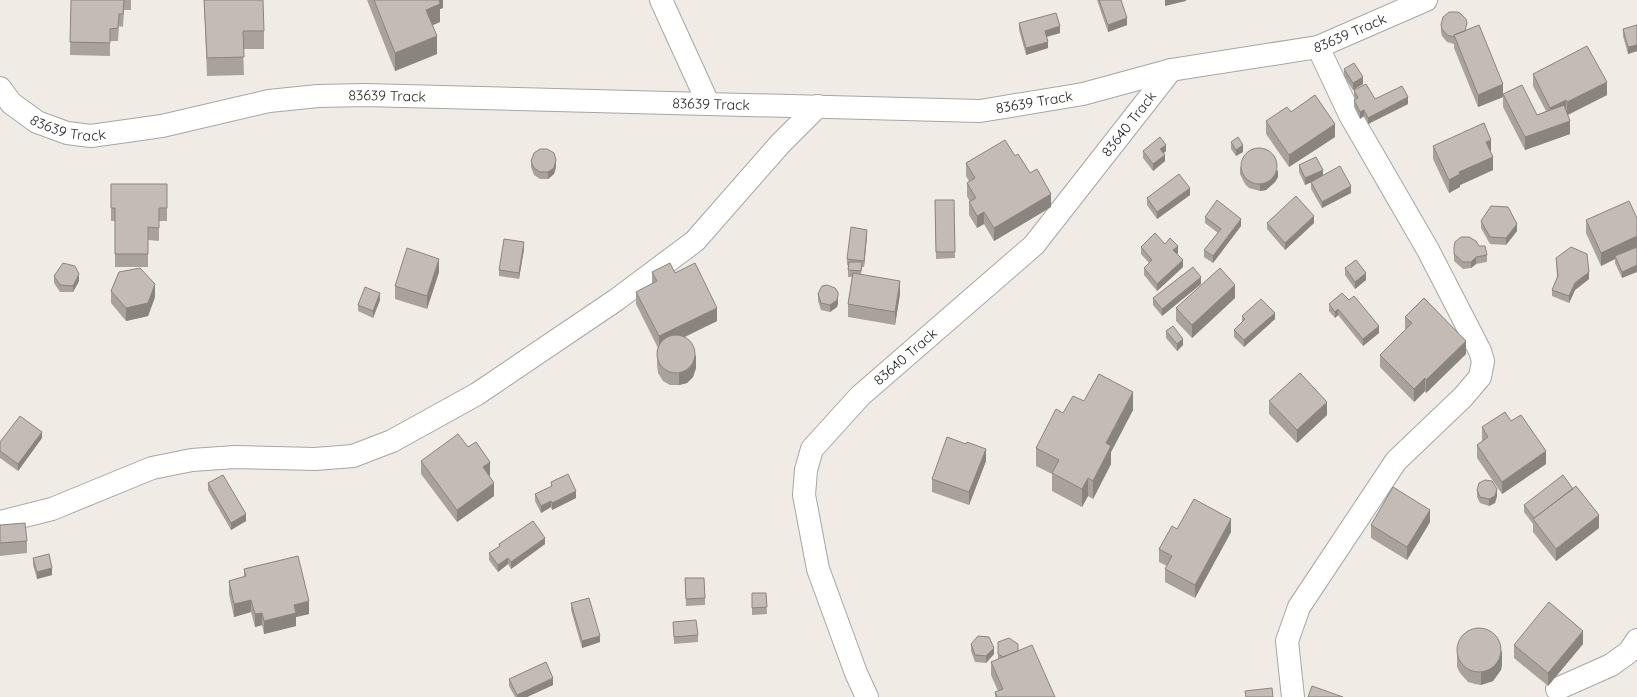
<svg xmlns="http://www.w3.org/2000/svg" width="1637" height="697" font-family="Quicksand,sans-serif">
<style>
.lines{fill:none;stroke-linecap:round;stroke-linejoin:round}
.minor-casing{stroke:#a6a6a6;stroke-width:24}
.minor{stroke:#fff;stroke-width:22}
.wall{fill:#a9a29b}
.shaded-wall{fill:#89847e}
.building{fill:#c4bcb4;stroke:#89847e}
.labels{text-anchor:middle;stroke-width:3;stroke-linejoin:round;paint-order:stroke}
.street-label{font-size:14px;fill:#1f1f1f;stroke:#fff}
</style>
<rect width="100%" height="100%" fill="#f0ece5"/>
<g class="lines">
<defs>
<g id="minor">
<path d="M661 0 708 103"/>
<path id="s1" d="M0 88 11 103 37 122 67 133 91 136 162 126 269 101 318 96 365 95 980 111 1083 94 1171 70 1318 47 1426 0"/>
<path d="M0 522 52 509 152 468 192 460 235 457 315 459 353 456 392 441 477 394 616 300 695 241 780 144 818 106"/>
<path d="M1557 689 1611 665 1629 652 1637 640"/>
<path id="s2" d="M867 697 856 673 818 569 804 495 806 470 812 449 860 396 1034 245 1171 70"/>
<path d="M1293 697 1287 641 1299 607 1396 461 1463 397 1480 377 1483 361 1480 351 1428 250 1350 115 1318 47"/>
</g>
</defs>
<use href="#minor" class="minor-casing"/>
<use href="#minor" class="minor"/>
</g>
<path class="wall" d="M71 0H131V10H124L123 27 119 26 118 41H110V56L70 55Z
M204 0 264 31V49H243L244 75 207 76Z
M367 0H443V8L440 9V22L433 25 437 54 395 71Z
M1097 0H1121L1127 25 1108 32Z
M1019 23 1060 33 1047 37 1048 48 1026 55 1019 30Z
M1441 25 1466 30 1503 97 1478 107 1454 48V44L1447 42 1442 36 1441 32Z
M1637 25V51L1628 54 1623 36V29Z
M1344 69 1363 84 1353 90 1344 76Z
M1533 74 1607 95 1568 115 1570 134 1525 150 1503 107V94L1537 115 1546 111 1533 86Z
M1354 90 1375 99 1408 104 1368 124 1364 116 1360 119 1354 107V100L1355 99 1354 97Z
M1291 112 1335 137 1289 167 1266 134V121Z
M1231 142 1243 152 1236 156 1231 149Z
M1433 146 1491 153 1493 170 1460 185V187L1449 193 1433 159Z
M1143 151H1166L1164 153 1165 161 1153 171 1143 158Z
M1015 156 1030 173 1051 207 994 241 984 224 977 228 969 215V202H970L967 196V183L969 181 966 176V163Z
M531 161 556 167 554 174 548 179H540L534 175 531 167Z
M1299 165 1323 175 1351 193 1322 208 1311 189V182L1305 185 1299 172Z
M1240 167 1278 177 1275 182 1266 190 1260 191 1249 188 1245 184 1240 174Z
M111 184H167V221H159V241L148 240V267H115V221H111Z
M1190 195 1157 219 1147 205V198Z
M935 200H954L955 258 936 259Z
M1205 217 1241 226 1213 263 1204 257V250L1218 233 1205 223Z
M1637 218 1622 278 1615 263V259L1601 266 1586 233V220Z
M1481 221 1517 231 1506 245 1490 244 1481 228Z
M1267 223H1314L1285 250 1267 229Z
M867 236 864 267H862L861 275 900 294 895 325 848 317V304L852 277H848V265H847V259Z
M1165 244 1178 253 1177 254 1183 267 1157 291 1144 275V268L1149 263 1141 254V247Z
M1479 246 1487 255V262L1476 264 1471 268 1463 269 1454 261V247Z
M524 249 519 279 499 276V270Z
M1556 258 1589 279 1575 290 1569 303 1552 296V290L1557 277Z
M1345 268 1366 280 1355 289 1345 275Z
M439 272 427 309 395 299V286Z
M652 272 675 273 717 321 685 337 696 368 693 377 687 383 679 385H670L663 381 658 373 657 365V352L658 348 636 304V292L652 284Z
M54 276 79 281 73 292H60L54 283Z
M1201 284 1162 316 1153 305V298Z
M111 291 155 297 148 316 126 321 111 303Z
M818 294 838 303 837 307 830 312 821 310 818 301Z
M1235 298 1192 338 1176 321V308Z
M380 300 373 318 358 311V305Z
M1349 300 1379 333 1363 346 1338 315 1335 318 1329 311V304Z
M1242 316 1275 319 1244 347 1234 337V330L1242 322Z
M1405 317 1466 354 1426 393 1425 391 1414 402 1380 367V355L1405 330Z
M1166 331 1183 345 1177 351 1166 338Z
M1269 401 1327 415 1297 443 1269 414Z
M1133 410 1111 452V464L1093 499 1088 496 1082 507 1052 491V474L1036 466V448L1063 413Z
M1511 421 1546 464 1502 494 1477 458V445L1482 441V427Z
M42 438 18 471 0 458V442Z
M468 447 490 475 489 476 494 496 457 522 421 474V461Z
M986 461 969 505 932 492V479Z
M551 482 576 498 552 510 551 507 541 513 535 501V494L551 487Z
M208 483 246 521 231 530 208 490Z
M1477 490 1497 496 1495 503 1489 506 1480 503 1477 497Z
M1524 505 1599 528 1556 561 1533 532V524L1524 512Z
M1430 522 1407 560 1371 538V525Z
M0 525 27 541V553L0 556Z
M1177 529 1231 532 1195 598 1165 582V569L1167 566 1159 562V549Z
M499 544H545L511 569 508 564 498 572 489 560V553L499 547Z
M33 558 52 575 37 579 33 565Z
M244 569 309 614 296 617V626L264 634 262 625 255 627 251 612 234 617 229 594V581L244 577Z
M685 578 705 598V605L686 606Z
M752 593H766L767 614 752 615Z
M571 603 600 642 582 648 571 610Z
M673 622 698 635V642L674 644Z
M998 642 1018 651 1055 697H995V692L998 691 991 675V662L998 659Z
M971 644 994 654 986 663 975 662 971 651Z
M1583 644 1548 686 1514 658V645Z
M1457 654 1502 664 1501 670 1493 681 1481 685 1475 684 1468 682 1460 673 1457 667Z
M509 679 553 685 527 697H515L509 686Z"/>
<path class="shaded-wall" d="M436 0H443V8L440 9V22L426 28V10Z
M1165 0H1186V1L1165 6Z
M1127 18V25L1108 32V25Z
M1060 26V33L1045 37V31Z
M437 36V54L395 71V53Z
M1048 42V48L1026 55V48Z
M1637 45V51L1628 54V47Z
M1363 77V84L1353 90V83Z
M1607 82V95L1567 115V102Z
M1503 84V97L1478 107V95Z
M1408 97V104L1368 124V118Z
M1566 100V112L1550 121V108Z
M1364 110V116L1360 119V112Z
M1570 121V134L1525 150V137Z
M1335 124V137L1289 167V155Z
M1491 140V153L1486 155V142Z
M1166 145V151L1160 156V149Z
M1243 145V152L1236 156V150Z
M1165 155V161L1153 171V164Z
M1493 157V170L1460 185V187L1449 193V180L1459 172Z
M556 160V167L554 174 548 179V172Z
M1278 170V177L1275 182 1266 190 1260 191V184Z
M1323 170V177L1305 185V178Z
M1351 186V193L1322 208V202Z
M1190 188V195L1157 219V212Z
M1051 194V207L994 241V228Z
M984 212V224L977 228V216Z
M1314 216V223L1285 250V243Z
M1241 219V226L1213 263V256Z
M1517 224V231L1506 245V238Z
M867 230V236L864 267V261Z
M1637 236V249L1615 256V259L1601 266V253Z
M524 242V249L519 279V273Z
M1178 246V253L1173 257V250Z
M1476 257V264L1471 268V262Z
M439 259V272L427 309V296Z
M1183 260V267L1157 291V284Z
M1637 265V272L1622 278V272Z
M1589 272V279L1575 290 1569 303V296L1575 283Z
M1366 273V280L1355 289V282Z
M79 274V281L73 292V286Z
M1201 277V284L1162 316V309Z
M900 281V294L895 325V312Z
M155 284V297L148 316 126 321V308Z
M1235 285V298L1192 338V325Z
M380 293V300L373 318V311Z
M838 296V303L837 307 830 312V305Z
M717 308V321L659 349V336Z
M1338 309V315L1335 318V312Z
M1275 313V319L1244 347V340Z
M1379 326V333L1363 346V339Z
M1183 339V345L1177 351V344Z
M1466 341V354L1426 393V380Z
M696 355V368L693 377 687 383 679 385V373Z
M1425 378V391L1414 402V389Z
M1133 392V410L1111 452V464L1093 499V481L1106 443Z
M1327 402V415L1297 443V430Z
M42 432V438L18 471V464Z
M986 449V461L969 505V492Z
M1546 451V464L1502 494V482Z
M490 462V475L483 480V467Z
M1088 478V496L1082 507V489Z
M494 483V496L457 522V510Z
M1497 489V496L1495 503 1489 506V499Z
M576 491V498L552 510V503Z
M551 501V507L541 513V506Z
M1430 510V522L1407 560V547Z
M246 514V521L231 530V523Z
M1599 515V528L1556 561V549Z
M1231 519V532L1195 598V585Z
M545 538V544L511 569V562Z
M508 558V564L498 572V565Z
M52 568V575L37 579V572Z
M251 600V612L234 617V604Z
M309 601V614L296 617V626L264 634V621L294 605Z
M262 613V625L255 627V614Z
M1583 631V644L1548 686V673Z
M600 636V642L582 648V641Z
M994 648V654L986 663V656Z
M1502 651V664L1501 670 1493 681 1481 685V672Z
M553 678V685L527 697H517V695Z"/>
<path class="building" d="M71 0H124L123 14H119L118 28 110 29V43L70 42Z
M204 0H263L264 31H243L244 57 207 58Z
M374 0H439L440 4 426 10 437 36 395 53Z
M1099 0H1121L1127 18 1108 25Z
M1449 12H1457L1460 13 1466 19 1467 23 1465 31 1454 35V37L1447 35 1442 29 1441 25 1443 17Z
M1056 13 1060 26 1045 31 1048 42 1026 48 1019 23Z
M1479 25 1503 84 1478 95 1454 35Z
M1637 25V45L1628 47 1623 29Z
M1587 46 1607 82 1567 102 1566 100 1550 108 1533 74Z
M1354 63 1363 77 1353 83 1344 69Z
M1366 84 1375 99 1402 86 1408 97 1368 118 1364 110 1360 112 1354 100 1358 98 1354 90Z
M1522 85 1537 115 1564 105 1570 121 1525 137 1503 94Z
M1315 95 1335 124 1289 155 1266 121 1287 107 1291 112Z
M1484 123 1491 140 1486 142 1493 157 1459 172 1460 174 1449 180 1433 146Z
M1160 137 1166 145 1160 149 1165 155 1153 164 1143 151Z
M1238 137 1243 145 1236 150 1231 142Z
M1005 140 1015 156 1018 154 1030 173 1037 169 1051 194 994 228 984 212 977 216 969 202 976 198 967 183 975 178 966 163Z
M1241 166a18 18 0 1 1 36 0a18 18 0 1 1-36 0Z
M540 149H547L554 153 556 160 554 168 548 172H540L534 168 531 161 534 153Z
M1316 157 1323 170 1305 178 1299 165Z
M1340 166 1351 186 1322 202 1311 182Z
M1179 174 1190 188 1157 212 1147 198Z
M111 184H167V208H159V228L148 227V254H115V208H111Z
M1296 196 1314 216 1285 243 1267 223Z
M935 200H954L955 252H936Z
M1217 200 1241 219 1213 256 1204 250 1221 229 1205 217Z
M1629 201 1637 218V236L1601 253 1586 220Z
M1491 206 1508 207 1517 224 1506 238 1490 237 1481 221Z
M851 227 867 230 864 261 847 259Z
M1155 233 1165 244 1170 238 1178 246 1173 250 1183 260 1157 284 1144 268 1152 260 1141 247Z
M1461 237H1469L1476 241 1479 246H1485L1487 255 1476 257 1471 262H1463L1454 254V247L1455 242Z
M504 239 524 242 519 273 499 270Z
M1571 247 1587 254 1589 272 1575 283 1569 296 1552 290 1558 276 1556 258Z
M1637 247V265L1622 272 1615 256Z
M407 248 439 259 427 296 395 286Z
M1356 260 1366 273 1355 282 1345 268Z
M849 262H862L861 271 848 270Z
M63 263 75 266 79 274 73 286 60 285 54 276Z
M670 263 675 273 695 263 717 308 659 336 636 292 657 281 652 272Z
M1193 267 1201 277 1162 309 1153 298Z
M140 268 155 284 148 303 126 308 111 291 119 272Z
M1220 268 1235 285 1192 325 1176 308Z
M853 273 900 281 895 312 848 304Z
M827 285 835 288 838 292V296L837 300 830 305 821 303 818 294 822 286Z
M365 287 380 293 373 311 358 305Z
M1342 293 1349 300 1354 296 1379 326 1363 339 1338 309 1335 312 1329 304Z
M1424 298 1466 341 1426 380 1425 378 1414 389 1380 355 1412 323 1405 317Z
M1261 299 1275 313 1244 340 1234 330 1245 319 1242 316Z
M1173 326 1183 339 1177 344 1166 331Z
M657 354a19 19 0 1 1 38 0a19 19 0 1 1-38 0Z
M1300 373 1327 402 1297 430 1269 401Z
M1099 374 1133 392 1106 443 1111 446 1093 481 1088 478 1082 489 1052 473 1059 460 1036 448 1056 409 1063 413 1073 396 1084 401Z
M1505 412 1511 421 1521 415 1546 451 1502 482 1477 445 1488 437 1482 427Z
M20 416 42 432 18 464 0 451V442Z
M458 434 468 447 476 442 490 462 483 467 494 483 457 510 421 461Z
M947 437 966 444 967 442 986 449 969 492 932 479Z
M568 474 576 491 552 503 551 501 541 506 535 494 552 486 551 482Z
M223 475 246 514 231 523 208 483Z
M1563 475 1573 489 1534 518 1524 505Z
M1485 480 1492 481 1497 489 1495 496 1489 499 1480 497 1477 490 1479 483Z
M1576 486 1599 515 1556 549 1533 519Z
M1393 487 1430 510 1407 547 1371 525Z
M1194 499 1231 519 1195 585 1165 569 1172 556 1159 549 1172 526 1177 529Z
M533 521 545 538 511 562 508 558 498 565 489 553 500 546 499 544Z
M25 523 27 541 0 543V525Z
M49 554 52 568 37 572 33 558Z
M298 556 309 601 294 605 296 613 264 621 262 613 255 614 251 600 234 604 229 581 246 576 244 569Z
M685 578H704L705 598 686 599Z
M752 593H766L767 607 752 608Z
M589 598 600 636 582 641 571 603Z
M1549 602 1583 631 1548 673 1514 645Z
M696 620 698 635 674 637 673 622Z
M1457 650a22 22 0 1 1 44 0a22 22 0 1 1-44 0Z
M978 636 989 637 994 648 986 656 975 655 971 644Z
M1009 638 1018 644V651L1003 657 998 654V642Z
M1032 645 1055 697H997L995 692 1003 689 991 662Z
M546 662 553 678 517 695 509 679Z
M1312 686 1343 697H1308Z
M1272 688 1273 697H1246L1245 691Z"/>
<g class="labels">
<g class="street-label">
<text dy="5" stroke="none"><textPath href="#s1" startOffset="1379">83639 Track</textPath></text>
<text dy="5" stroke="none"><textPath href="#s1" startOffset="407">83639 Track</textPath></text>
<text dy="5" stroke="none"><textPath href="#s1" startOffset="1055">83639 Track</textPath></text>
<text dy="5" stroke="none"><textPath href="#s1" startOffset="731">83639 Track</textPath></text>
<text dy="5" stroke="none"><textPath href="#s1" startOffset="83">83639 Track</textPath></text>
<text dy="5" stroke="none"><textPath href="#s2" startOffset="715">83640 Track</textPath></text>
<text dy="5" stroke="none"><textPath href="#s2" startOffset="391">83640 Track</textPath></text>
</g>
</g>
</svg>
